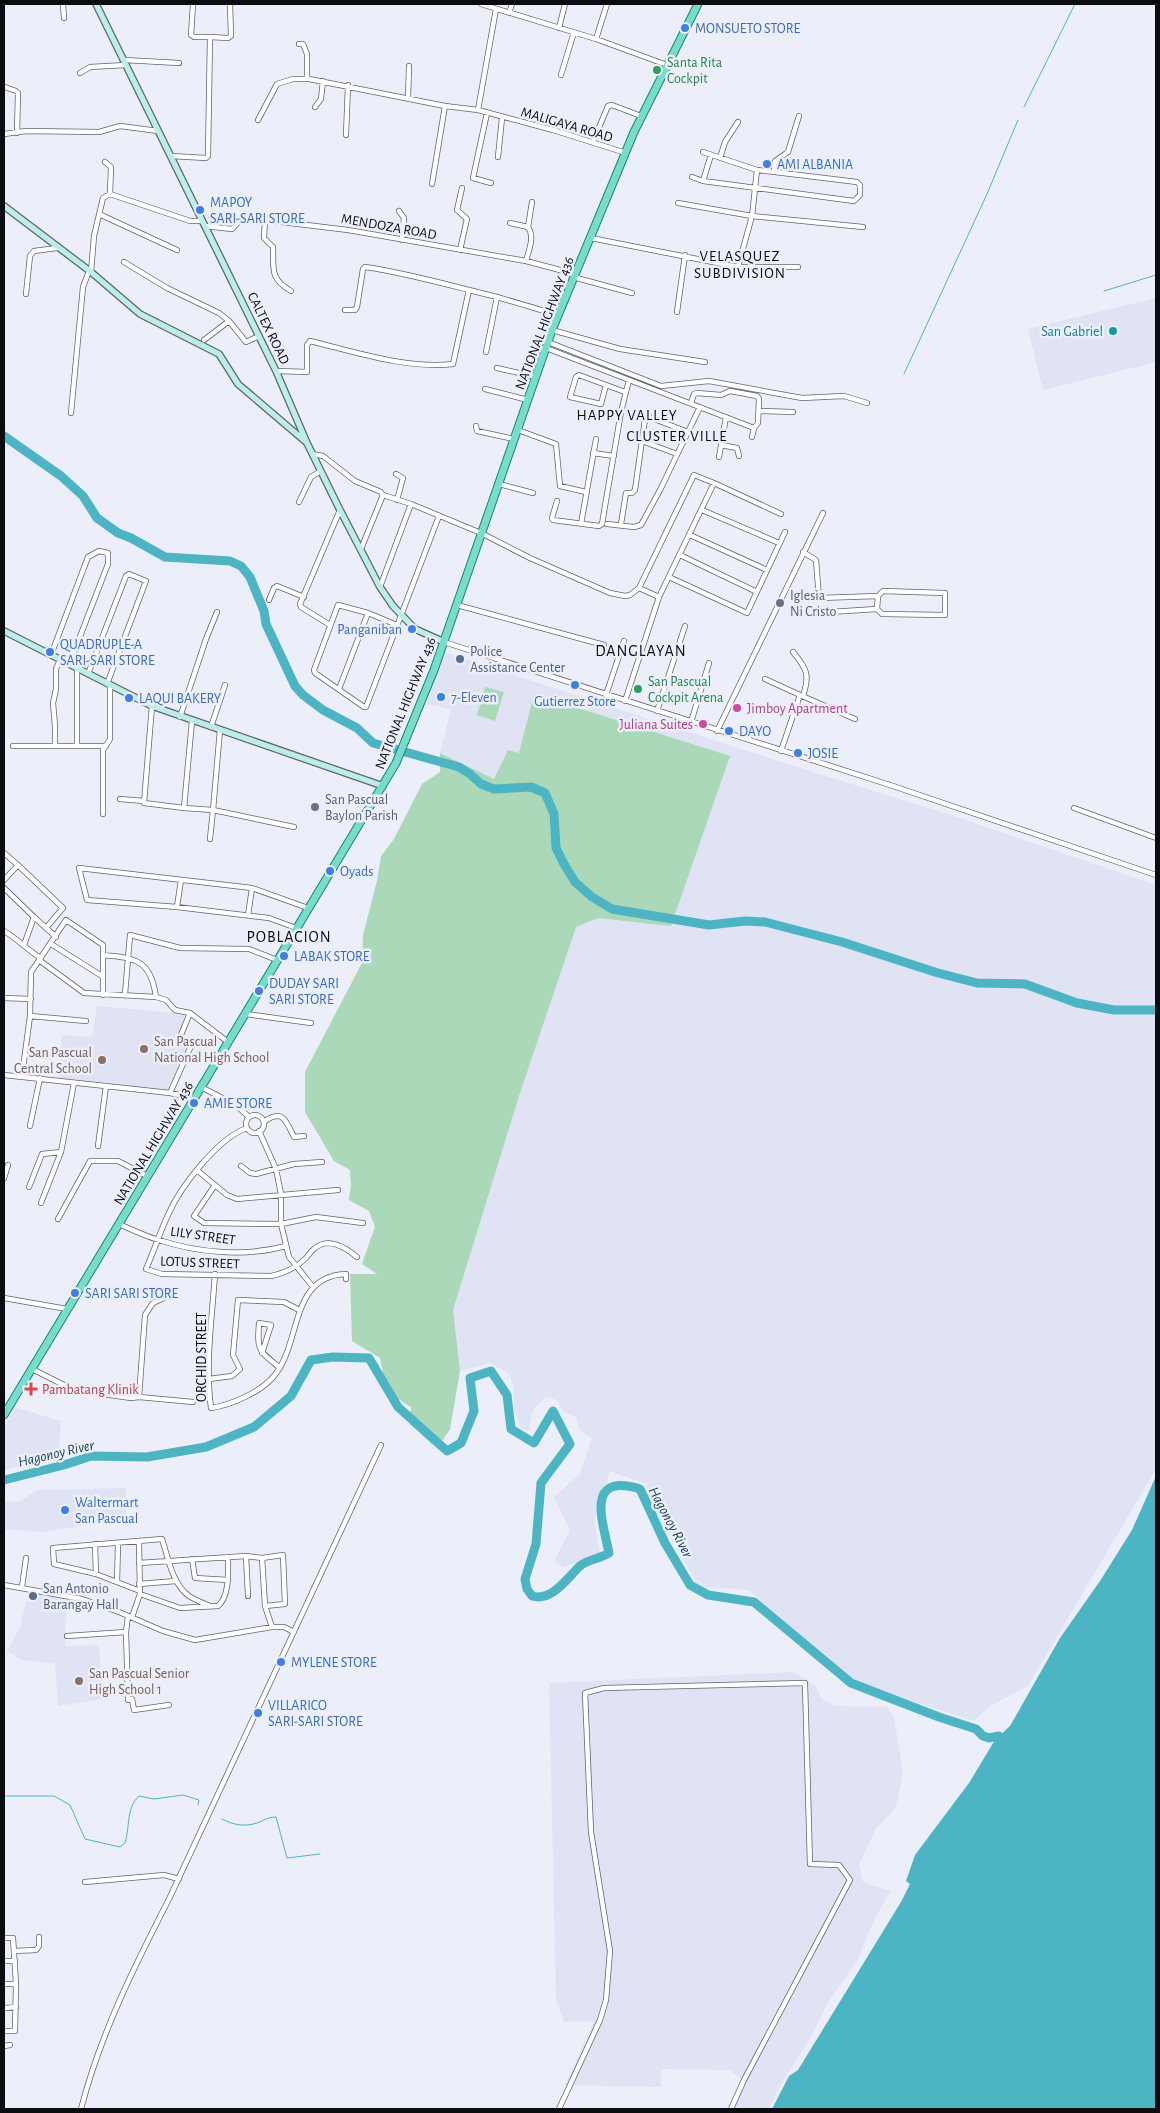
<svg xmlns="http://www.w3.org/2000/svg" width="1160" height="2113" font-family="'Alegreya Sans',sans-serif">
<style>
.built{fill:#dfe3f4}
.green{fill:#acd8ba}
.water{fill:#4db4c4}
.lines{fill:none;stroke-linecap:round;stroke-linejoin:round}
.stream{stroke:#4db4c4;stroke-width:1}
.river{stroke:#4db4c4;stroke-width:9}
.street-casing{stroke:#61636d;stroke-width:6}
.secondary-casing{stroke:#61636d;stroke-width:8}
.primary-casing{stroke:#168572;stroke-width:9}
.street{stroke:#fff;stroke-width:4.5}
.secondary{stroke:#bbeee5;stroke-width:5.5}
.primary{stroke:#77ddca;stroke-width:7}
.shop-dot{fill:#3f7fe0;stroke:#eceffa;stroke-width:2}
.leisure-dot{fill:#2e9e5b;stroke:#eceffa;stroke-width:2}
.culture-dot{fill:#0f9aa8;stroke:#eceffa;stroke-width:2}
.worship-dot{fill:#6b7280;stroke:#eceffa;stroke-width:2}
.service-dot{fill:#5c6f8a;stroke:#eceffa;stroke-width:2}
.hotel-dot{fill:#d1479c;stroke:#eceffa;stroke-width:2}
.education-dot{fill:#8d6e63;stroke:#eceffa;stroke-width:2}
.health-dot{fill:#e0444e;stroke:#eceffa;stroke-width:2}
.labels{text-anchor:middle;stroke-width:5;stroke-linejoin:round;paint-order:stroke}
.shop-label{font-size:14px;fill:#366cbe;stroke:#eceffa;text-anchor:start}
.leisure-label{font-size:14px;fill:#27864d;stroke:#eceffa;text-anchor:start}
.street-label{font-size:14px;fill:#0b0c10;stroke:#eceffa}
.culture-label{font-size:14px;fill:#0d838f;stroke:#eceffa;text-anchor:end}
.worship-label{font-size:14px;fill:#5b616d;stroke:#eceffa;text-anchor:start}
.service-label{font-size:14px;fill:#4e5e75;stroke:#eceffa;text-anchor:start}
.hotel-label{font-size:14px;fill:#b23c85;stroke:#eceffa;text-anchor:start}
.education-label{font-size:14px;fill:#785e54;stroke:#eceffa;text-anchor:start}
.health-label{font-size:14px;fill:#be3a42;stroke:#eceffa;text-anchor:start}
.neighbourhood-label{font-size:15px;letter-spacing:1px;fill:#0b0c10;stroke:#eceffa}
.water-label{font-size:15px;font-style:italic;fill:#19474e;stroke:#eceffa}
.quarter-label{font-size:16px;letter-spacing:1px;fill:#0b0c10;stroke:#eceffa}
</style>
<rect width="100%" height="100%" fill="#eceffa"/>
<path class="built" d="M1156 298V362L1043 390 1028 329Z
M444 652 775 760 957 817 1156 885V1469L1028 1686 990 1706 973 1721 855 1682 748 1590 706 1587 697 1583 645 1494 647 1484 609 1471 607 1489 601 1494 594 1520 600 1552 598 1563H573L565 1567 556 1563V1557L570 1531 554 1497 580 1474 592 1438 579 1430 577 1418 564 1412 557 1400 546 1397 534 1408 528 1431 521 1429 514 1410V1387L509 1374 490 1363 460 1371 450 1429 443 1440 432 1444 410 1424 411 1407 387 1392 380 1358 352 1341 350 1274H377L362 1264 375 1226 369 1211 349 1200 351 1184 350 1170 334 1161 305 1112V1072L362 963 363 935 377 881 381 856 394 839 422 784 440 772V753L451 709 426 704Z
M97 1006 188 1014 177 1042 189 1048 170 1091 57 1079 62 1035 92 1037Z
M14 1407 61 1421 58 1461H41L4 1470V1430Z
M126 1488V1518L43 1532 4 1529V1501L18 1502 38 1490Z
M38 1591 66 1598 65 1646 99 1645 102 1699 58 1706 55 1663 21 1660 7 1650 20 1628 26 1601 35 1602Z
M794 1672 816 1686 821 1698 834 1706 886 1707 894 1716 903 1772 896 1807 876 1829 859 1865 863 1882 891 1891 874 1920 857 1961 828 2002 810 2038 778 2089 769 2109H732L743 2081 730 2070 661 2069V2087L565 2085 594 2021 564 2022 556 1999 549 1683Z"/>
<path class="green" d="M485 687 504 692 495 721 477 715Z
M534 694 730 756 671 926 598 918 576 927 518 1099 453 1310 460 1371 450 1429 443 1440 432 1444 410 1424 411 1407 387 1392 380 1358 352 1341 350 1274H377L362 1264 375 1227 369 1211 349 1200 351 1184 350 1170 334 1161 305 1112V1072L362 963 363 935 377 881 381 856 394 839 422 784 440 772V753L494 779 508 750 519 753Z"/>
<path class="water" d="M1156 1476V2109H772L789 2076 798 2070 901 1902 910 1884 906 1881 915 1855 969 1783 995 1740 1010 1726 1060 1638 1100 1581 1132 1530Z"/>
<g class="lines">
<path class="stream" d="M1024 107 1075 4
M1104 291 1156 275
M904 374 987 194 1018 120
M4 1796H54L70 1805 85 1839 120 1847 125 1843C130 1827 126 1808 139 1796L154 1799 183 1795 199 1800 198 1805
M222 1819C233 1825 245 1827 257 1823 265 1820 268 1817 276 1817L287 1858 320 1854"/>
<path class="river" d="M4 436 61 476 83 496 97 518 118 533 131 538 165 557 230 561 241 566 250 577 264 611 266 624 295 686 303 695 323 710 357 728 373 743 459 767 470 774 481 784 494 789 531 787 545 793 554 814 556 848 564 864 575 882 592 897 612 909 709 925 745 921 765 922 842 942 938 973 977 983 1025 984 1077 1003 1114 1010H1156
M4 1480 64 1465 91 1456 147 1457 206 1447 254 1427 291 1396 311 1360 333 1357 369 1358 398 1407 447 1451 461 1443 474 1411 470 1378 491 1371 507 1395 511 1429 534 1443 553 1411 570 1444 541 1483 536 1544 525 1579 527 1589 532 1596C552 1602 567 1578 580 1566 588 1559 600 1559 609 1553 603 1522 584 1472 640 1489L665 1543 690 1585 708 1595 754 1602 851 1683 939 1717 976 1729 983 1736 989 1738 999 1736"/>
<defs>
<path id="street" d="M63 4 64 18
M193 4 191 35 194 37H210
M481 4 596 39 667 65
M509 13 512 4
M559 28 565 4
M596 39 607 4
M299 44H303L307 54V79
M124 60 179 63
M80 73 90 67 126 65
M561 75 574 32
M5 87 16 91 18 93 17 133
M408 99 409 66
M315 107 321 99 323 81
M478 110 553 130 626 153
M487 113 473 178 491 183
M258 120 277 84 293 79H309L445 106 478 110 496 9
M4 134 26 131 99 132 120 126 158 131
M346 135 348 85
M593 142 608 106 612 105 641 116
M703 152 757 170 857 182 860 185V195L854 201 703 181 711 155
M171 156 206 158 208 156 210 37 228 38 231 36 230 4
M498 157 502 118
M720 158 725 142 738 122
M105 162 111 167 110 194
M774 171 775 161 788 152 799 116
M692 177 703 181
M432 184 445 106
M678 203 752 216 863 227
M399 211 404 218 402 240
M99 214 177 250
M265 220 264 238 273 247C274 269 269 278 291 291
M510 223 528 227
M205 226 232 229 243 217 249 215 265 220 348 230 526 261 575 274
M591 238 738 267 752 216 757 170
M460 250 467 219 457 210 462 188
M526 261C529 249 535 237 528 227L532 202
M124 262 167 288 219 313 229 321 246 342 259 336
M738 267H798
M91 272 94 236 103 198 110 194 190 221H202
M573 277 632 293
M26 294 30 256 34 251 57 248
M497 297 558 315
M345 310H355L357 307 363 269 365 267C400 272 434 281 469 290
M677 312 685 255
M552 330 620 349 705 362
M204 340 229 321
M548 342 661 386 709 381 802 398 844 396 867 403
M546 348 754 428
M497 368 536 377
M276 371 307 372V345L310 341C355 352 406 369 453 364L469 290 497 297 486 352
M606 385 601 404 570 397 576 377 579 375 625 392
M485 389 528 400
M691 403 694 394 697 393 721 395 730 391 757 396 759 399 758 423 754 428 752 437
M759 411 793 412
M71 413 83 287 89 271
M476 426 477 431 514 439
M518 430 556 444 560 486 586 492
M688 432 700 407
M642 441 677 454
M721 445 737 448 739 456
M593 453 614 456
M312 454 323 456 355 481 381 492 383 496
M719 457 726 417
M396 474 403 478 397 500
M499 484 533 493
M557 501 552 518 553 520 599 526 602 524 621 412 629 380
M299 502 311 477 321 471
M702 510 779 543
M581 524 596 439
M607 524 634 527 641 525 660 490 688 432 649 417 645 419 635 490 632 493H626L621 524
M690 535 767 570
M361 549 383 495 411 504 481 533 530 558 610 593 625 596 630 595 639 588 694 475 714 483 781 514
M803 552 816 560 819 598 878 596 883 591 945 593V615L882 614 877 609 814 613
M680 555 757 592
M669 577 747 613 785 532
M380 587 411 504
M639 588 659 597
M269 600 274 588 277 586 304 597
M457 605 604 645
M877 609 878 596
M330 625 301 607 300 604 340 510
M397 625 368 613 338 605 314 670 315 673 364 707H366L439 516
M444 642 890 785 1156 875
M793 652C807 669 810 675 803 696
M51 655 88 557 99 551 108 553V564L69 665
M77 668V746
M88 674 126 576 129 574 146 581 107 684
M765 679 800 695 781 751
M339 689 368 613
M606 695 624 641
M800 695 855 719
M625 701 659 597 714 483
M152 706 144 803 184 808
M657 711 685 626
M180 717 206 639 217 612
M192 721 184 808 213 810 220 730
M691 722 709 663
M211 727 225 685
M717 731 823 513
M13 746H106
M55 746V726L53 703 56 689V669L60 660
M120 799 144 801
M1074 808 1156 838
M103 814V750L110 739V686
M210 839 213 810 294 827
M4 853 18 865 4 880
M18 865 63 908 46 928
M4 888 34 917 24 945
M177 907 181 880
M248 915 252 888
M34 917 56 937
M296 928 269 918 177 907 87 900 79 868 252 888 308 908
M4 931C18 939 27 950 41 958
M51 944 102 976
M103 955C136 958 151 960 156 997L166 1000 175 1010 190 1013 228 1042
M39 960 84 993 156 997
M125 994 130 935 180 948 249 949 277 960
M4 998 31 999
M246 1014 311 1023
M30 1016 86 1021
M4 1075 170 1093 194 1098
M22 1076 30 1016 31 972 66 920 103 945V995
M201 1087 236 1105 249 1117
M170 1093 191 1046 178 1042 190 1013
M246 1124a9 9 0 1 1 18 0a9 9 0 1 1-18 0Z
M264 1122C283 1108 286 1121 294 1137L304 1136
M30 1126 40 1078
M247 1128C218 1138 180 1187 168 1215 160 1232 154 1251 146 1269L162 1274 271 1276C285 1273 296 1268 306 1258 309 1255 311 1251 314 1249 328 1236 345 1247 357 1257
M259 1131 276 1169 281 1194V1224L289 1257 313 1287
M98 1146 106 1086
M241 1166 250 1173 256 1174 294 1164 322 1162
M198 1171 227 1195 237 1199 338 1190
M4 1178 8 1165
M215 1185 194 1216 204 1223 281 1224 316 1217 363 1223
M29 1187 42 1154 61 1152
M41 1203 61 1152 74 1083
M58 1219 90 1161H118L147 1176
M119 1224C132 1230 145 1236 159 1240 198 1253 246 1257 286 1246
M215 1274C212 1318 205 1365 211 1408 231 1405 261 1392 274 1376 302 1343 289 1276 346 1274V1279
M4 1298 67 1309
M262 1353 271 1325 259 1323C257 1351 258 1350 280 1368
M32 1369 74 1390 131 1398 139 1397 193 1402
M209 1379 232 1376 240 1369 233 1355 238 1300 284 1302 299 1310
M139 1397 145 1315 153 1303 166 1297
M95 1544 96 1574
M246 1556 248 1596
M262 1558 265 1606 272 1627
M192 1559 195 1578 228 1580
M139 1563 246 1556 262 1558 283 1555 285 1604 265 1606
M117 1582 118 1544
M139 1584 176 1581
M4 1585 82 1599 119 1612 163 1631 195 1640 272 1627H284L294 1632
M22 1587 26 1558
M140 1591 96 1574 54 1564 53 1548 162 1539C168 1557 172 1584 189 1596 195 1600 203 1603 210 1606
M140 1594 180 1608 218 1606C230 1596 228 1571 228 1557
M128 1616 126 1632 128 1700 132 1699 134 1710 169 1705
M132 1617 140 1594 139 1542
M67 1636 126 1632
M85 1882 164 1875 179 1879
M4 1938H13L16 1984 15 2031H4
M14 1951 36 1950 39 1946V1937
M4 1961H15
M4 1984H16
M4 2008 16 2007
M4 2046 10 2045
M81 2109C100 2035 134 1967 169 1899L381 1445
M559 2109 600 2020 606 2000 610 1951 591 1832 585 1693 604 1688 805 1683 810 1864 839 1865 850 1880 744 2080 731 2109"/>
<path id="secondary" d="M96 4 276 371 307 443 340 510 380 587 393 606 415 629 444 642
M4 206 91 272 140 314 219 354 238 384 306 442
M4 631 152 706 383 786"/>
<path id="primary" d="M4 1415 396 763 434 670 552 330 634 132 698 4"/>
</defs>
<use href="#street" class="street-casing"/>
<use href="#secondary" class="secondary-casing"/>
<use href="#primary" class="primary-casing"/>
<use href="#street" class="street"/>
<use href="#secondary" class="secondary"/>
<use href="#primary" class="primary"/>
</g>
<g class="shop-dot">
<circle cx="685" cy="28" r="5"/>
<circle cx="767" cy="164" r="5"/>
<circle cx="200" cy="210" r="5"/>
<circle cx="412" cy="629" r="5"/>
<circle cx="50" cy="652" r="5"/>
<circle cx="575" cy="685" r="5"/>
<circle cx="441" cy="697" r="5"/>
<circle cx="129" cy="698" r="5"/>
<circle cx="729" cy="731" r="5"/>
<circle cx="798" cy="753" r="5"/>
<circle cx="330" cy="871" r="5"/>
<circle cx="284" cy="956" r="5"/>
<circle cx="259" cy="991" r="5"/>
<circle cx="194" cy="1103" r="5"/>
<circle cx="75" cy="1293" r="5"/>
<circle cx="65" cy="1510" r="5"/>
<circle cx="281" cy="1662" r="5"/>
<circle cx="258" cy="1713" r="5"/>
</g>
<g class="leisure-dot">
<circle cx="657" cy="70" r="5"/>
<circle cx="638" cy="689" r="5"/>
</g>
<circle class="culture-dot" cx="1113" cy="331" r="5"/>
<g class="worship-dot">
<circle cx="780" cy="603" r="5"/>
<circle cx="315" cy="807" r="5"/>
</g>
<g class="service-dot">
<circle cx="460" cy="659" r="5"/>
<circle cx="33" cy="1596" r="5"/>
</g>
<g class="hotel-dot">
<circle cx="737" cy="708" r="5"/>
<circle cx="703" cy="724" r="5"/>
</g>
<g class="education-dot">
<circle cx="144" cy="1049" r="5"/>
<circle cx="102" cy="1060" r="5"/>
<circle cx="79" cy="1681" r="5"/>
</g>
<path class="health-dot" d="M28.5 1381.5h5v5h5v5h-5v5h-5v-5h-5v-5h5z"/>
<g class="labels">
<g class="shop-label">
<text x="695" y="33">MONSUETO STORE</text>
<text x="777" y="169">AMI ALBANIA</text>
<text x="210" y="207">MAPOY<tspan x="210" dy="16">SARI-SARI STORE</tspan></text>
<text x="402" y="634" text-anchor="end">Panganiban</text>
<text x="60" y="649">QUADRUPLE-A<tspan x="60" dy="16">SARI-SARI STORE</tspan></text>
<text x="451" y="702">7-Eleven</text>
<text x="139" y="703">LAQUI BAKERY</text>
<text x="575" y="706" text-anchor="middle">Gutierrez Store</text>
<text x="739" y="736">DAYO</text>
<text x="808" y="758">JOSIE</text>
<text x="340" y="876">Oyads</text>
<text x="294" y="961">LABAK STORE</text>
<text x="269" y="988">DUDAY SARI<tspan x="269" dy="16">SARI STORE</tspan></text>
<text x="204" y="1108">AMIE STORE</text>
<text x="85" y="1298">SARI SARI STORE</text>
<text x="75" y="1507">Waltermart<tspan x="75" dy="16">San Pascual</tspan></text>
<text x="291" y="1667">MYLENE STORE</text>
<text x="268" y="1710">VILLARICO<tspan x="268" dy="16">SARI-SARI STORE</tspan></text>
</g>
<g class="leisure-label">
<text x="667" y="67">Santa Rita<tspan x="667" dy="16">Cockpit</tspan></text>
<text x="648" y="686">San Pascual<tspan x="648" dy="16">Cockpit Arena</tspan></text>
</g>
<g class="street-label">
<text transform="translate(567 124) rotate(16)" y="5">MALIGAYA ROAD</text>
<text transform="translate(389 226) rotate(10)" y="5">MENDOZA ROAD</text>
<text transform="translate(544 323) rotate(-69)" y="5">NATIONAL HIGHWAY 436</text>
<text transform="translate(269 328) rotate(64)" y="5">CALTEX ROAD</text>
<text transform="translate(405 703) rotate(-68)" y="5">NATIONAL HIGHWAY 436</text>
<text transform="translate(153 1143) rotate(-59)" y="5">NATIONAL HIGHWAY 436</text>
<text transform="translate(203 1235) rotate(8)" y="5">LILY STREET</text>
<text transform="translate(200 1262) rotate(2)" y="5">LOTUS STREET</text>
<text transform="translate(201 1357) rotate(-90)" y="5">ORCHID STREET</text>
</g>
<g class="culture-label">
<text x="1103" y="336">San Gabriel</text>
</g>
<g class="worship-label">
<text x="790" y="600">Iglesia<tspan x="790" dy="16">Ni Cristo</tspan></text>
<text x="325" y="804">San Pascual<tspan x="325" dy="16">Baylon Parish</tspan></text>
</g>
<g class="service-label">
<text x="470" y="656">Police<tspan x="470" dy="16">Assistance Center</tspan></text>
<text x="43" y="1593">San Antonio<tspan x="43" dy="16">Barangay Hall</tspan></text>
</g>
<g class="hotel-label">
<text x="747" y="713">Jimboy Apartment</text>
<text x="693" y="729" text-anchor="end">Juliana Suites</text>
</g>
<g class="education-label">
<text x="154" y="1046">San Pascual<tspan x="154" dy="16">National High School</tspan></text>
<text x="92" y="1057" text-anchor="end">San Pascual<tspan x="92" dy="16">Central School</tspan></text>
<text x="89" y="1678">San Pascual Senior<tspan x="89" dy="16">High School 1</tspan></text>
</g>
<g class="health-label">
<text x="42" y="1394">Pambatang Klinik</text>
</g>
<g class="neighbourhood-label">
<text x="740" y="261">VELASQUEZ<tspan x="740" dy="17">SUBDIVISION</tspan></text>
<text x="627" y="420">HAPPY VALLEY</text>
<text x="677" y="441">CLUSTER VILLE</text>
</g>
<g class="water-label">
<text transform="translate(56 1453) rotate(-13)" y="5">Hagonoy River</text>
<text transform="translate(671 1522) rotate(62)" y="5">Hagonoy River</text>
</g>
<g class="quarter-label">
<text x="641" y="656">DANGLAYAN</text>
<text x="289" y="942">POBLACION</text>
</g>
</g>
<rect width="1160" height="2113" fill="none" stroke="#0b0c10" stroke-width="10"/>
</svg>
